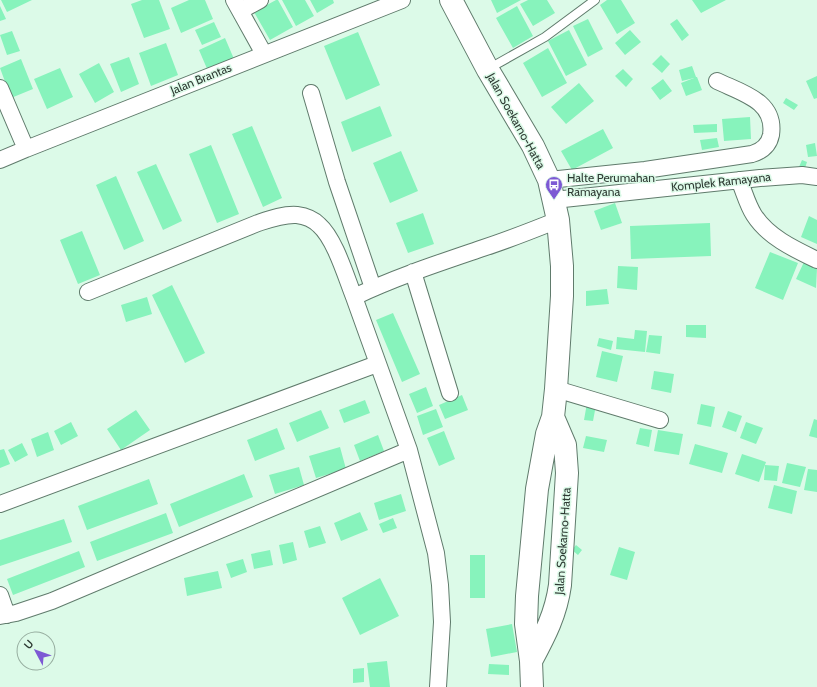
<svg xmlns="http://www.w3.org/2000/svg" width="817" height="687" font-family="Cabin,sans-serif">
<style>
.building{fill:#87f3bc}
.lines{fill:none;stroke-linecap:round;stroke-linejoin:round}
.service-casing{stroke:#607b6c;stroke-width:10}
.minor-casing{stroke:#607b6c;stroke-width:18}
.trunk-casing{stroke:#607b6c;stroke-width:24}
.service{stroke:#fff;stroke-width:8}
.minor{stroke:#fff;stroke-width:16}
.trunk{stroke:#fff;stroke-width:22}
.labels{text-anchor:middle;stroke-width:3;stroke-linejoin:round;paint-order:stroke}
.street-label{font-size:12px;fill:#2f3b34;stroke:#dcfae8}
.poi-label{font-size:12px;fill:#2f3b34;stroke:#dcfae8;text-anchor:start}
</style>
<rect width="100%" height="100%" fill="#dcfae8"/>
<path class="building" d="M1 0H32L7 12Z
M142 0H159L170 29 144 38 131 4Z
M189 0H205L213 19 181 33 171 8Z
M276 0H278L293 27 270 40 254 12Z
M282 0H305L314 16 296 26Z
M310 0H333L334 3 317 13Z
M491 0H521L497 13Z
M528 0H547L555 13 533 26 520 4Z
M607 0H621L635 23 617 34 600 5Z
M692 0H726L701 13Z
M0 6 6 19 0 21Z
M517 6 533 36 513 48 496 18Z
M588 19 603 49 588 57 573 26Z
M677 19 689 35 682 41 670 24Z
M214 22 221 37 202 45 195 30Z
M569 30 587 65 566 76 548 41Z
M630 30 641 42 625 55 615 43Z
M12 31 20 51 7 55 0 35Z
M358 32 380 85 346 100 324 46Z
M225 38 234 59 208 71 199 50Z
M166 43 178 75 151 86 139 53Z
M548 48 567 83 542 97 523 63Z
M661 55 670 64 662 73 652 64Z
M129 57 139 84 121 92 110 64Z
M21 59 33 89 11 98 0 68Z
M99 63 114 92 95 103 79 74Z
M692 66 696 77H697L702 90 686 96 681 83 694 78 682 81 679 70Z
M60 68 73 97 47 109 34 79Z
M623 69 633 79 626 87 615 76Z
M817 76V98L814 99 806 81Z
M663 79 672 91 660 100 651 88Z
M579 83 594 101 566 124 551 107Z
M786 98 798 105 794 110 783 103Z
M380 106 392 136 352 152 341 122Z
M750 117 751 139 724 141 722 119Z
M717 124V132L694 133 693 125Z
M252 126 282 198 263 207 232 134Z
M603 129 613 148 572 170 561 151Z
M717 138 719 147 702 150 700 140Z
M815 143 817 156 808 157 806 145Z
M211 145 239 214 217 223 189 154Z
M401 151 418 191 390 203 373 163Z
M802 160 807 162 805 168 799 167Z
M156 164 182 221 163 230 137 172Z
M116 176 144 241 124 250 96 185Z
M615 203 622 223 601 230 594 211Z
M423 213 434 244 408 253 396 223Z
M809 216 817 220V244L801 237Z
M710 223 711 256 631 259 630 226Z
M82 231 100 275 78 284 60 240Z
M770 252 798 263 783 300 755 288Z
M804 262 817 268 816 288 796 279Z
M618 266 638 267 637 290 617 288Z
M172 285 205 353 185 363 152 295Z
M607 289 609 304 586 306V291Z
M147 297 152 314 126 322 121 305Z
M393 313 420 374 402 382 376 320Z
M686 325H706V338L686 337Z
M635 330 647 331 645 352 616 349 617 337 634 339Z
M649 335 662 336 660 354 646 352Z
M599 338 613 341 611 350 597 346Z
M602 351 623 356 617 382 596 377Z
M654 371 674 374 671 393 651 389Z
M426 387 433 406 417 413 409 394Z
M462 395 468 410 445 419 439 405Z
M365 400 370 413 344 423 339 410Z
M587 403 596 405 593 421 584 420Z
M701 404 715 407 711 427 697 424Z
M436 409 443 427 423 435 417 416Z
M136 410 150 430 121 450 107 429Z
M321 410 329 428 297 442 289 423Z
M728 411 742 416 736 432 722 427Z
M814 419 817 420V438L809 436Z
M71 422 78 436 61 445 54 431Z
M746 422 763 428 756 444 740 438Z
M277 428 285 449 255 461 247 440Z
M640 428 652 430 649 447 636 444Z
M658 430 683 434 679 455 654 451Z
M444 431 455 459 439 466 427 438Z
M48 432 54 450 37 457 31 439Z
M378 435 384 451 360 461 354 445Z
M586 436 607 440 604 452 583 448Z
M22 443 28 455 15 462 8 450Z
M695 444 728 453 722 473 689 464Z
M340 447 346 469 316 478 309 456Z
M4 449 10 464 0 468V450Z
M742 454 766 462 759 482 735 474Z
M787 463 806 467 800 487 782 483Z
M765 465 779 466 777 481 764 480Z
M299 467 304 485 275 494 269 475Z
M808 469 817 470V492L804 490Z
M244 474 253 497 179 527 170 504Z
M149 479 158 504 87 530 78 506Z
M774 485 797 491 792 514 768 508Z
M401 494 406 511 379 520 374 503Z
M360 512 368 530 341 541 334 523Z
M166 513 173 533 97 561 90 542Z
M393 518 397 528 383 533 379 524Z
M64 519 72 542 0 566V540Z
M320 526 326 543 309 548 304 531Z
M293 542 297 560 283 564 279 545Z
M576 545 582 550 578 555 572 550Z
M619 547 635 552 627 580 610 575Z
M270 550 273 565 254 569 251 554Z
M79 551 85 567 13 595 7 579Z
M470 555H485V598H470Z
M243 559 247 572 231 578 226 564Z
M218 571 222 588 187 596 184 578Z
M380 578 399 616 360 635 342 598Z
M512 624 517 652 491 657 486 629Z
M387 661 390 687H370L367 663Z
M489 664 509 665V675L488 674Z
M364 668V682L353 683V669Z"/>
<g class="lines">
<defs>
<path id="service" d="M488 69 545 37 595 0"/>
<path id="minor" d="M234 0 264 54
M240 11 260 0
M0 88 26 149
M311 93 337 182 373 288
M0 160 26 149 402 0
M549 180 645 170 752 154C762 151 769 145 771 135 776 101 742 93 717 81
M739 180C744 191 747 204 754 215 768 237 794 249 817 260
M554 200 760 178 802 175 817 177
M413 272 450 393
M88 292 258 223C270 219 284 214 297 215 305 216 313 219 319 225 335 239 346 277 354 297
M556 389 660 420
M0 504 377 364
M0 595 7 615
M0 616 16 613 52 601 409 450
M438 687 442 622 440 585 436 553 409 450 354 297C396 277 439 263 483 248 508 240 533 230 558 220"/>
<path id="trunk" d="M451 0 488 70 533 146 549 180 558 220 562 266V296L556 389 553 417 547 434 537 489 527 596 526 624 531 661 532 687
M531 661C545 635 556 614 560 585L567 473 565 445 553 417"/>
</defs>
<use href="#service" class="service-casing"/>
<use href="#minor" class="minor-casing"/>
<use href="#trunk" class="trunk-casing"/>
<use href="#service" class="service"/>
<use href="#minor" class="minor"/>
<use href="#trunk" class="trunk"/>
</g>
<defs>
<symbol id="bus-pin" viewBox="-11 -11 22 30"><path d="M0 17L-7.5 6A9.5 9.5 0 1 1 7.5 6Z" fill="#7d59d4" stroke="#dcfae8"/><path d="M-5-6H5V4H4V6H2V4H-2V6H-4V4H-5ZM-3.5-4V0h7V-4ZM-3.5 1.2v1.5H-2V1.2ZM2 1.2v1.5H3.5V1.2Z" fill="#fff"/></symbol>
</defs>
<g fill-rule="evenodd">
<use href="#bus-pin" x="544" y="175" width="20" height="27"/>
</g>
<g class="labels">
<g class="street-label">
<text transform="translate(201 79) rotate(-22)" y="4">Jalan Brantas</text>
<text transform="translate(516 121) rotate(61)" y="4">Jalan Soekarno-Hatta</text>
<text transform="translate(721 182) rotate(-6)" y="4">Komplek Ramayana</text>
<text transform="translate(563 541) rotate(-86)" y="4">Jalan Soekarno-Hatta</text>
</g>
<g class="poi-label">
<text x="567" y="182">Halte Perumahan<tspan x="567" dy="14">Ramayana</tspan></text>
</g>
</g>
<g transform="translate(36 651) rotate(311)"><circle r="19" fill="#dcfae8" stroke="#97aea0"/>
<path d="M0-3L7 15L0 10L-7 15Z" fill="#7d59d4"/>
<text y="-6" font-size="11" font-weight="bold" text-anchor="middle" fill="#2f3b34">U</text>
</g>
</svg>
